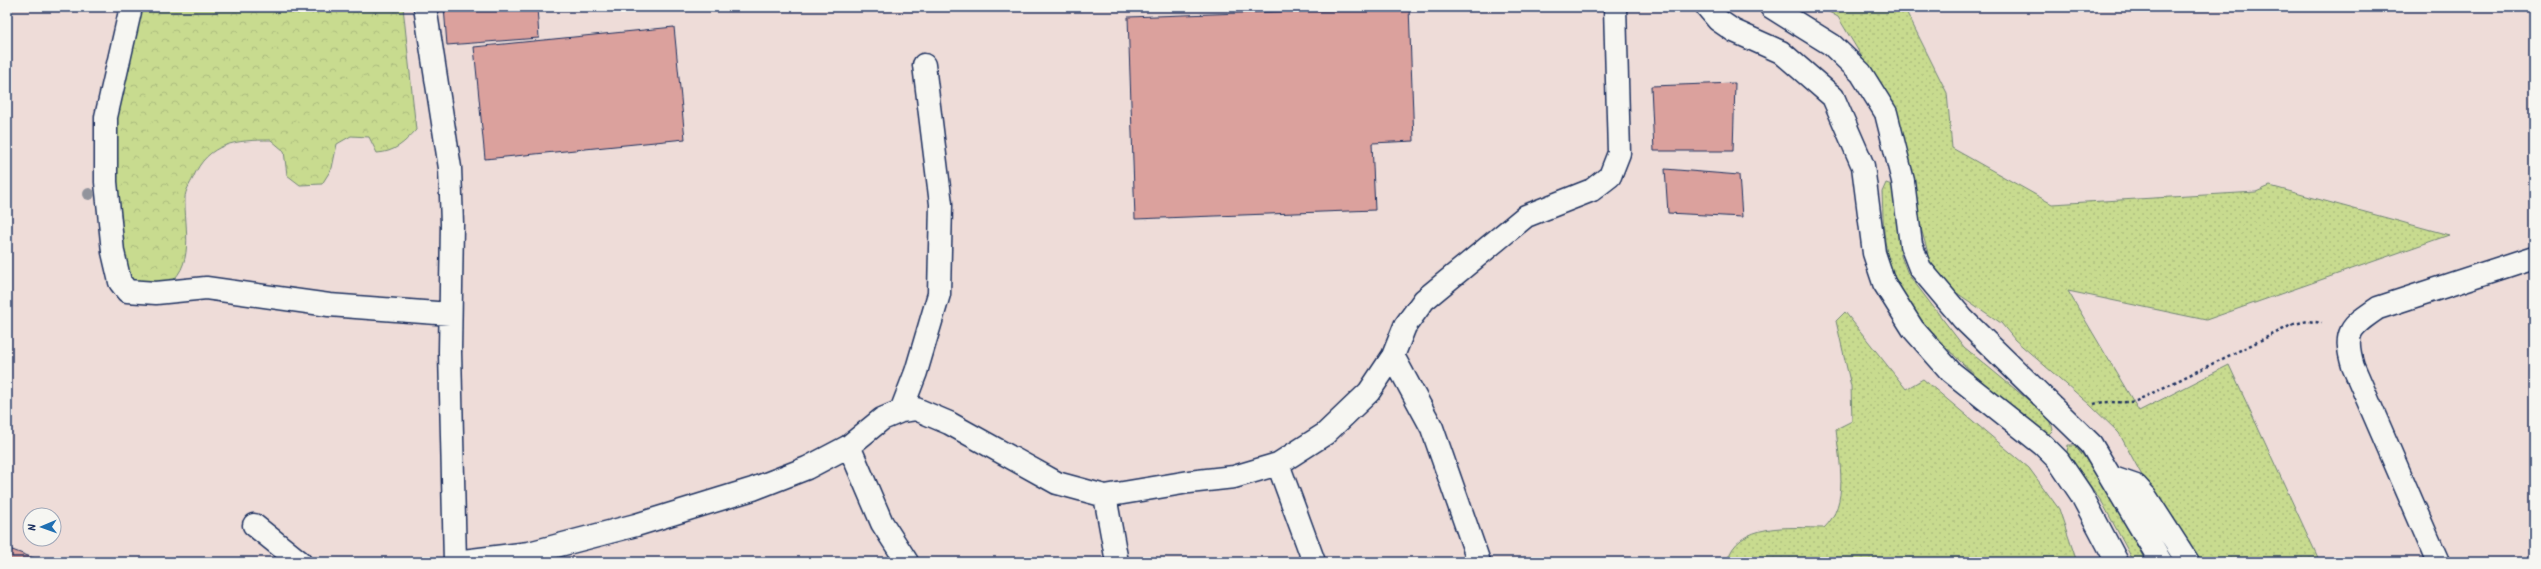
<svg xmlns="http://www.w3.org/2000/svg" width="2541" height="569" font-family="Kalam,sans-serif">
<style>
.grass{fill:url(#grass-dots);stroke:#728576}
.forest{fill:url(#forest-crowns);stroke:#728576}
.building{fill:#dba19d;stroke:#1b2f5e}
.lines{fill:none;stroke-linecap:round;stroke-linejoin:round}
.minor-casing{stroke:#1b2f5e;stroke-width:25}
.path{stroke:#1b2f5e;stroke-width:2.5;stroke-dasharray:3 3;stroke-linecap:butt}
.minor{stroke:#f6f6f2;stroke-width:22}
.tree{fill:#92949c}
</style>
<defs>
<pattern id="grass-dots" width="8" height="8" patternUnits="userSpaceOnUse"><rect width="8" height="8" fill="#c8db8f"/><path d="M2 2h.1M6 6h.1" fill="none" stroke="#abbc7e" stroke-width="1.8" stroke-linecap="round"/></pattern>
<pattern id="forest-crowns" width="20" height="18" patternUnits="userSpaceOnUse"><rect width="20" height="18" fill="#c8db8f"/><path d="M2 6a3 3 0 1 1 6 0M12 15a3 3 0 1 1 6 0" fill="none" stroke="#abbc7e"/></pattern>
</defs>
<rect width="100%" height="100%" fill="#eedcd8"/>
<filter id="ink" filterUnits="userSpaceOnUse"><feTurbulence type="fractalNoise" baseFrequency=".025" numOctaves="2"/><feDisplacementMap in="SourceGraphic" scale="8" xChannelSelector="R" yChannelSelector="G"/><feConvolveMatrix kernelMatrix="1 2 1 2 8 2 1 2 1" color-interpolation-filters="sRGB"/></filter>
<g filter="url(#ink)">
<path class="grass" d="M1820 7H1904L1947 93 1952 148 2052 204 2256 192 2270 186 2449 235 2206 320 2068 291 2139 411 2229 365 2320 562H2192L2173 533 2119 433 2089 404 2015 340 2001 323 1920 268 1928 253 1883 92 1838 17Z
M1886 183 1892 185 1894 194 1901 256 1908 274 1964 347 2044 413 2051 422 2053 430 2049 434 2041 433C1993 390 1903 322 1888 258 1883 237 1883 213 1882 192Z
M1845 312 1906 389 1923 379 2029 468 2059 509 2077 562H1727C1737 521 1791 528 1824 528 1850 503 1839 462 1836 429L1852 421 1851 386 1836 321Z
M2068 446H2076C2104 482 2124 522 2146 562H2134L2103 504 2067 452Z"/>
<path class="forest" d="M132 7H279L299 13 313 7H403L416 130C404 143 395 152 377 153L369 137 351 136 337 144 332 168 322 184 300 185 287 175 284 151 271 140C237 140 208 142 193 178 190 184 185 191 185 198 184 228 197 268 164 287 157 291 140 288 131 289L121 241 112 101Z"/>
<path class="building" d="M444 7H537L539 38 447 45Z
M1409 7 1414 141 1372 143 1375 210 1135 219 1128 17Z
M674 27 685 139 485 159 474 47Z
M1735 83 1733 151H1654L1651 86Z
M1665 169 1739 175 1742 217 1668 213Z
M7 548 44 562H7Z"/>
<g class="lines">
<defs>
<path id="minor" d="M131 7 106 117V182L113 252 120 282 127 291 156 293 206 288 329 305 450 314
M425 7 450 168 452 224 450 352 455 562
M1707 7 1718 20 1734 31 1781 52 1833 97 1863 166 1874 253 1884 283 1913 329 1951 372 2043 445 2058 460 2081 494 2117 562
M1771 7 1832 45 1861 73 1886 113 1903 181 1911 245 1920 268 1963 319 2091 444 2161 562
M1393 356 1432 428 1479 562
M901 411 916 372 939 294 941 204 924 65
M849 446 882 523 907 562
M1278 464 1314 562
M2113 478 2136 486 2146 497 2188 562
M1105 496 1117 562
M254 525 300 562
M455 562 529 553 636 525 753 489 807 468 849 446 882 419 901 411 916 409 949 423 1057 483 1105 496 1189 482 1234 477 1278 464 1325 434 1369 392 1393 356 1405 326 1424 300 1526 216 1592 190 1610 176 1619 153 1615 7
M2438 562 2353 366C2343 332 2350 327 2378 308L2534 257"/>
</defs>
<use href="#minor" class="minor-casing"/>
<path class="path" d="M2094 404C2106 400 2122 404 2136 401L2294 324 2308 321 2322 323"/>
<use href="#minor" class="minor"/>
</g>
<circle class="tree" cx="89" cy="194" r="6"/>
</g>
<rect width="2541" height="569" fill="none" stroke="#f6f6f2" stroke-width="24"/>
<rect x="12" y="12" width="2517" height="545" fill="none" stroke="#1b2f5e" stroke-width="1.5" filter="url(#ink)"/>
<g transform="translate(42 527) rotate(268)"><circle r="19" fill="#f6f6f2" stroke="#9ea6b7"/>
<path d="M0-3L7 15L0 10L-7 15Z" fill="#1f6fb2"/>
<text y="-6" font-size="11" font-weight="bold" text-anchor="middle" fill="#1b2f5e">N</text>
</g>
</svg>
